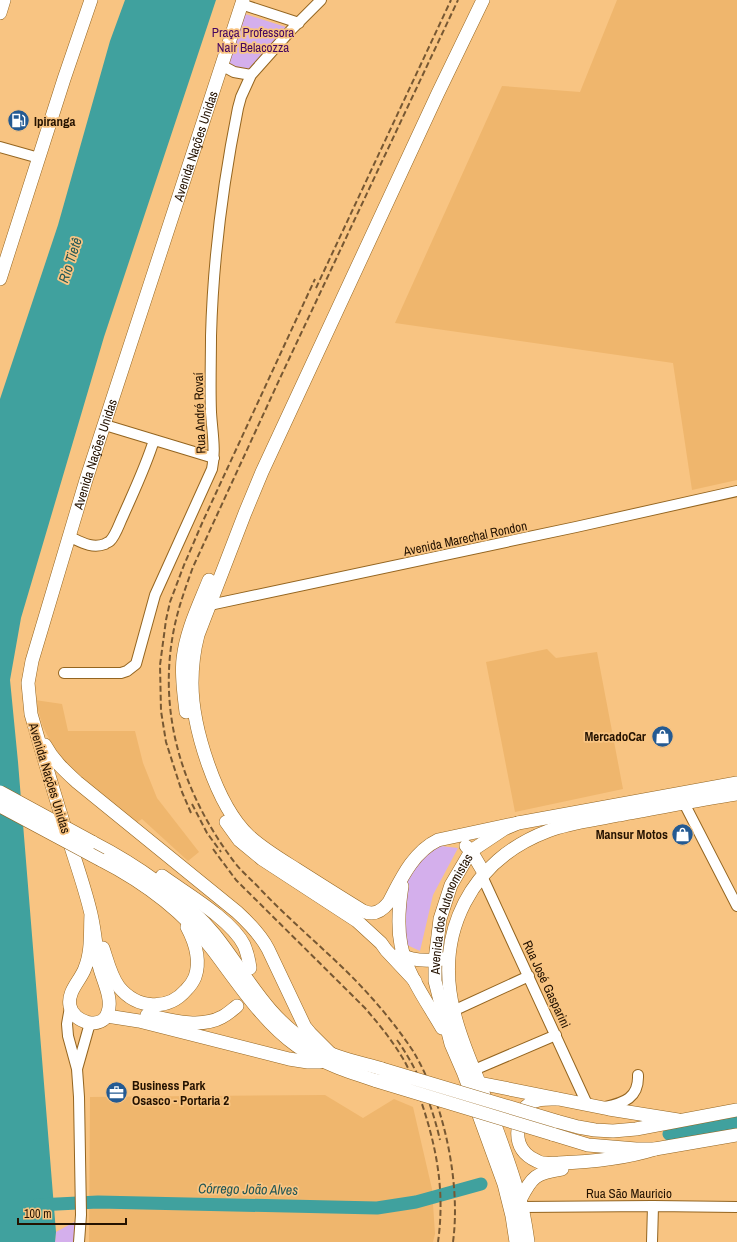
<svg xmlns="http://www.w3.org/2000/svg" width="737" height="1242" font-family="'Archivo Narrow',sans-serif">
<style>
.built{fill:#efb66d}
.green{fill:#d4afec}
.water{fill:#40a19e}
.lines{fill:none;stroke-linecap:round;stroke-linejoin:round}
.river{stroke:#40a19e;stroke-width:13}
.minor-casing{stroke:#946520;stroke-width:12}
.major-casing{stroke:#946520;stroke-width:14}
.minor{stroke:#fff;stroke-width:10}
.major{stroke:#fff;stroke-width:13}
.rail{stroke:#775833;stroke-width:2;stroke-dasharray:6 3;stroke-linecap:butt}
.major-bridge-casing{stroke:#946520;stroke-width:14;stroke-linecap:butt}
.major-bridge{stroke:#fff;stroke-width:13}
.labels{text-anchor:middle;stroke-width:3.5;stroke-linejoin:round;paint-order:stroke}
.park-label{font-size:13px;fill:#460760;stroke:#f8c482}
.poi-label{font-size:13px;font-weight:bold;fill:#241200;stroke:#f8c482;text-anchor:start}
.street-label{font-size:13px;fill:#241200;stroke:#f8c482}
.water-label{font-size:14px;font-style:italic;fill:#215756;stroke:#f8c482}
</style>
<rect width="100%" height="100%" fill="#f8c482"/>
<path class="built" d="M617 0H737V480L692 490 673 363 395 323 502 86 580 92Z
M547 649 556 658 597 652 623 789 515 812 486 662Z
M35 700 62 704 68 731H135L143 763 157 798 199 852 188 861 142 819 133 825 59 758 43 727Z
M325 1095 363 1118 394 1099 413 1107 432 1189 435 1234 433 1242H89L90 1097Z"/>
<path class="green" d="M239 12 292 29 251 75 221 65Z
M441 846 458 848 433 895 420 951 407 945C403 904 397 867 441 846Z
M76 1221 74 1242H55L56 1232Z"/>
<path class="water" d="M125 0H216L104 337 21 618 10 680 18 762 56 1232 55 1242H0V399L58 225 110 41Z"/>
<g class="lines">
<path class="river" d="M669 1134 737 1123
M37 1205 98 1202 377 1208 416 1202 481 1184"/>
<defs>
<path id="minor" d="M241 4 299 23
M221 65 234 72 251 75
M0 147 39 158
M105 425 214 458
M70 537C81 542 92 549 105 544 106 543 109 542 110 541 116 535 119 524 123 516 134 491 146 466 154 440
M205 606 576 527 737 491
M64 673H121L127 671 136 664 155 595 212 469C216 450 212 431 211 412 210 387 211 361 211 336 213 260 223 183 238 108L241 97 251 75 292 29 321 0
M684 803 737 906
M482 876 587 1104
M70 1007 67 1024 68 1036 77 1069 79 1097 81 1215 79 1242
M453 1011 529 976
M77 1069 90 1023
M474 1070 556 1035
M605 1107C624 1103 639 1098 638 1075
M522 1207 653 1206 737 1207
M652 1242 653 1206"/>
<g id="major">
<path d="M483 0 438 93 262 472 245 513 198 635C194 650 192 666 192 683 192 727 216 805 249 836 263 849 280 859 296 869 318 883 340 897 363 911 374 916 382 911 389 902 401 879 413 852 438 840L518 823"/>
<path d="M0 13 4 0"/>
<path d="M0 279 64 79 91 0"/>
<path d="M186 712C184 694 181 677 183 659 186 631 199 605 209 580"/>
<path d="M45 745C53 760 64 770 77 782L237 912C249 923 260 934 268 949L305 1027 310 1033 331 1054"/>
<path d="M226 822 239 840 262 859 357 921 381 943 386 950 415 981"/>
<path d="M92 842C135 864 185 898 215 935 246 974 266 1017 310 1044 332 1057 358 1062 382 1069"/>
<path d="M466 846 471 851 484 873"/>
<path d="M101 860C144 882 184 912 213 950 238 983 263 1022 297 1046 321 1063 349 1072 377 1081"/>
<path d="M162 876C185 893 231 919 244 945 247 952 249 961 250 968"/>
<path d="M402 886C399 905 397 925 401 945 407 975 427 1002 442 1028"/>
<path id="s1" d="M91 914C90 931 92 951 85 968 81 980 67 991 70 1006 73 1023 103 1031 108 1012 113 998 102 979 99 965 96 948 95 931 91 914 86 892 78 869 71 847 57 803 44 759 31 714L28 683 32 661 86 480 243 0"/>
<path d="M103 948C107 960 111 977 119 987 137 1009 168 1011 186 990 190 986 193 982 195 977 201 960 195 942 187 927"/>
<path d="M400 954C413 962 429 961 443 959"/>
<path d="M147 1015C170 1020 200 1029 222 1017 228 1014 232 1010 237 1006"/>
<path d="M107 1016 139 1021 289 1059 308 1062H320"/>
<path d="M479 1083 609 1109 678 1120"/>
<path d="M557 1099C548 1099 536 1098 528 1105 523 1108 522 1113 520 1118 515 1136 517 1152 537 1161 543 1165 551 1163 558 1163 591 1162 623 1159 655 1149"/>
<path d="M556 1121 578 1127 595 1130 613 1131 636 1129 737 1110"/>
<path d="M552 1134 588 1145 636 1149H655L737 1135"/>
<path d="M520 1200C532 1176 536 1173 562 1169"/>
<path id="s2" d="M516 1242 512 1216 504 1184 464 1074 451 1044 435 981V960L440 919 451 885 464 863 471 851 504 829 518 823 737 783"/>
<path d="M528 1242C526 1228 524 1213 520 1200 510 1162 495 1126 482 1090 472 1064 460 1039 454 1012 434 933 471 860 548 831 571 822 596 820 619 815 659 808 698 800 737 794"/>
</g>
</defs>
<use href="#minor" class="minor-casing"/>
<use href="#major" class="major-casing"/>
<use href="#minor" class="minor"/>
<use href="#major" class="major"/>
<path class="rail" d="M316 288 451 0
M192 804 207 833 221 852
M191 813 182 792 166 742 161 711 160 665 166 620 170 602 184 565 203 521 315 279
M213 849 236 880 365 1008C378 1023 391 1039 402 1057 410 1070 416 1086 421 1101 437 1148 445 1192 438 1242
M397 1040C418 1069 432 1105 440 1140
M453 1242C461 1183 444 1102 413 1051 393 1021 369 993 343 968 316 942 288 918 262 891 253 881 243 873 235 863 184 796 158 717 173 634 177 611 185 589 193 567L281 376 458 0"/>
<defs>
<path id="major-bridge" d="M0 792 92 842
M0 806 101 860
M382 1069 556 1121
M377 1081 552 1134"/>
</defs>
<use href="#major-bridge" class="major-bridge-casing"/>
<use href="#major-bridge" class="major-bridge"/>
</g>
<defs>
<symbol id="fuel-disc" viewBox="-11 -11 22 22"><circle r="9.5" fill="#245a92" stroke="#f8c482"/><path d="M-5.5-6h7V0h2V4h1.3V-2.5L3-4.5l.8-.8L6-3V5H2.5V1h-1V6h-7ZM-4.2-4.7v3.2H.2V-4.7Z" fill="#fff"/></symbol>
<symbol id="shop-disc" viewBox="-11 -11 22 22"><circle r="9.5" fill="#245a92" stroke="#f8c482"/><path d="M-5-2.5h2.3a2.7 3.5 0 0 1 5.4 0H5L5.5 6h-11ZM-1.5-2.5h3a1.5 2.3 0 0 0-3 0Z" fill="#fff"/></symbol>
<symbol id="office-disc" viewBox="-11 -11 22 22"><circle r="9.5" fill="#245a92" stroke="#f8c482"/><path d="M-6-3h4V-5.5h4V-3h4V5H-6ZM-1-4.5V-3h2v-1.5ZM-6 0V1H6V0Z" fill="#fff"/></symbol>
</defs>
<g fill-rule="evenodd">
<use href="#fuel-disc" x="6" y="108" width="25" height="25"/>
<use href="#shop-disc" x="650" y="724" width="25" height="25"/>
<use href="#shop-disc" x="670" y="822" width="25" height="25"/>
<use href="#office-disc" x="104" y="1080" width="25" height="25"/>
</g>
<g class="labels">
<g class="park-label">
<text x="253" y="37">Praça Professora<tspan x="253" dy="15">Nair Belacozza</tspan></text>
</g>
<g class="poi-label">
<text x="34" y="126">Ipiranga</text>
<text x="646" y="741" text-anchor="end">MercadoCar</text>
<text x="668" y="839" text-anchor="end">Mansur Motos</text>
<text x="132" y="1090">Business Park<tspan x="132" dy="15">Osasco - Portaria 2</tspan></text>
</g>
<g class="street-label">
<text dy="5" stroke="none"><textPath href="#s1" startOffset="1050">Avenida Nações Unidas</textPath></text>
<text transform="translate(199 413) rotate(-92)" y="5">Rua André Rovaí</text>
<text dy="5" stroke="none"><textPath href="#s1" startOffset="726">Avenida Nações Unidas</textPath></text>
<text transform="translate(465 538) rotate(-12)" y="5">Avenida Marechal Rondon</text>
<text transform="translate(50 778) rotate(73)" y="5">Avenida Nações Unidas</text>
<text dy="5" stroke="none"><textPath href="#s2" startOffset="344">Avenida dos Autonomistas</textPath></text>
<text transform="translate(547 984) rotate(65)" y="5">Rua José Gasparini</text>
<text x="629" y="1198">Rua São Mauricio</text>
</g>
<g class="water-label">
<text transform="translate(70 260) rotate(-72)" y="5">Rio Tietê</text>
<text transform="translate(248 1189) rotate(1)" y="5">Córrego João Alves</text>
</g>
</g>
<path d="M18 1218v6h108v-6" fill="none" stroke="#241200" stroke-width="2"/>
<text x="24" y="1218" font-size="12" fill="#241200" stroke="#f8c482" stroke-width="3" paint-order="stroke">100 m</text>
</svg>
